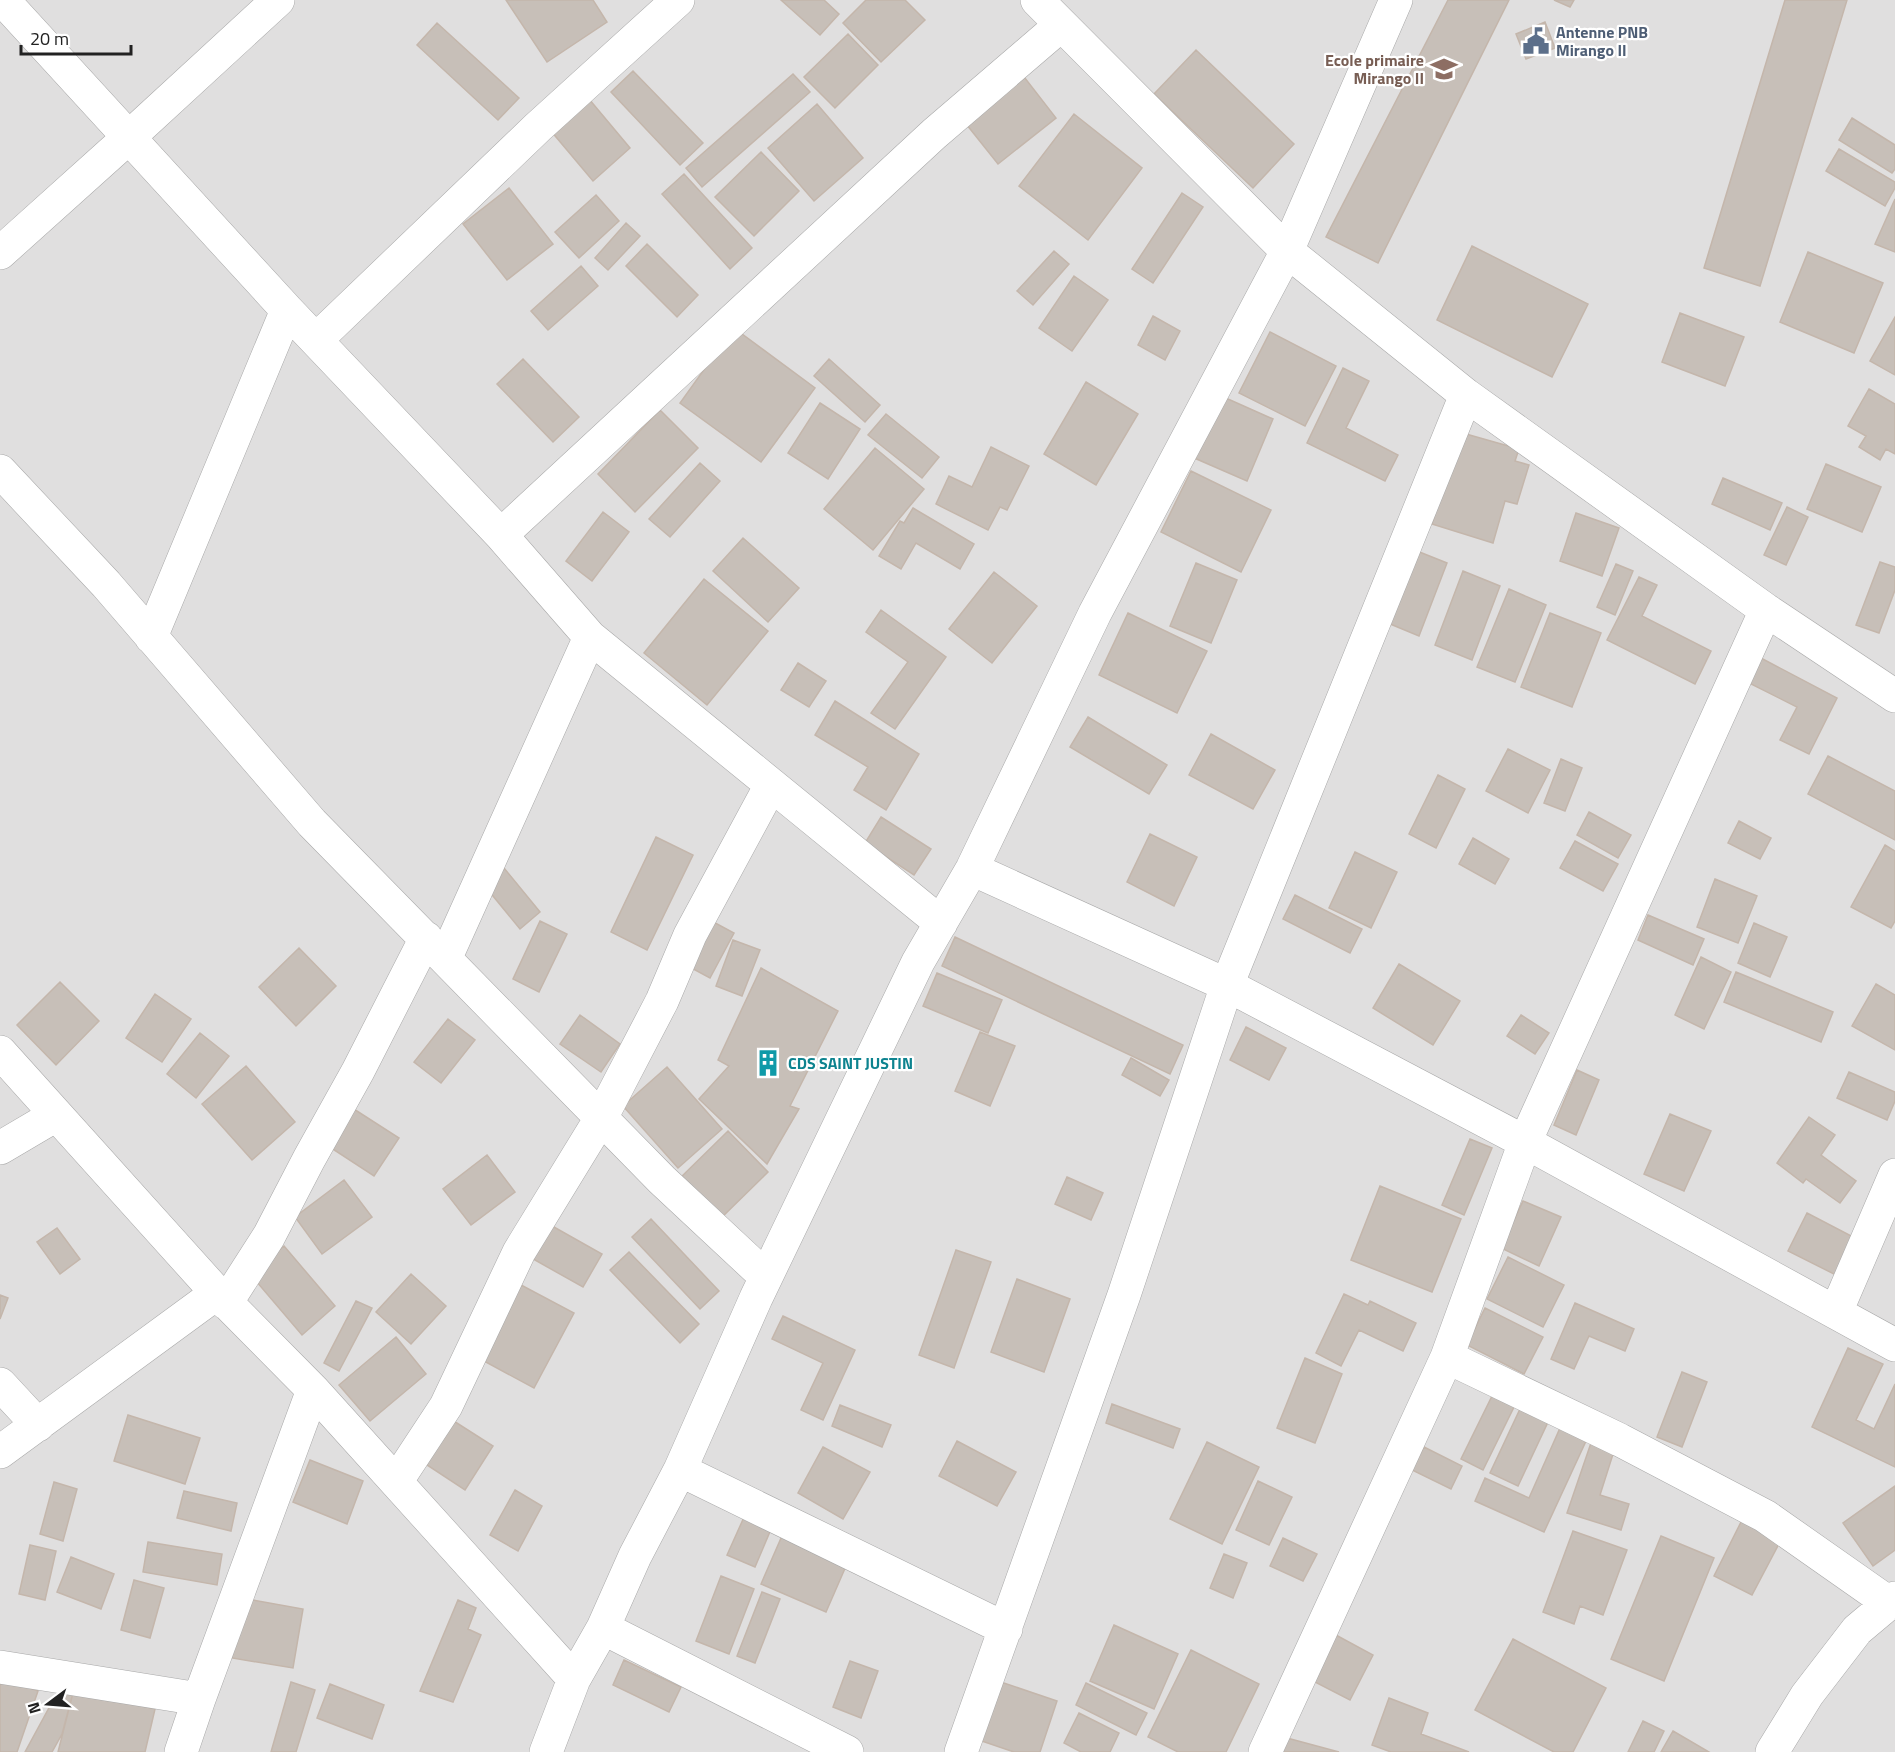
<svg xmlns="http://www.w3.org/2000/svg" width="1895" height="1752" font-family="'Titillium Web',sans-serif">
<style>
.residential{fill:#e0dfdf}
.building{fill:#c7bfb8;stroke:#c4b6ab;stroke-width:1.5}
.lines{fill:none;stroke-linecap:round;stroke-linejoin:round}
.street-casing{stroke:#a9a9a9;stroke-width:34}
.street{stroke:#fff;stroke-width:33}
.labels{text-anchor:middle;stroke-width:4.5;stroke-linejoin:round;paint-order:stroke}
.service-label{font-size:16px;font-weight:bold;fill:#4e5e75;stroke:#fff;text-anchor:start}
.education-label{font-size:16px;font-weight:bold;fill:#785e54;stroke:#fff;text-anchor:end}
.culture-label{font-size:16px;font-weight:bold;fill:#0d838f;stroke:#fff;text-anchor:start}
</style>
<rect width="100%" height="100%" fill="#f2efe9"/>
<path class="residential" d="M0 0H1895V1752H0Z"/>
<path class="building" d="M506 0H593L607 22 547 62Z
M781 0H824L839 14 820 35Z
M866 0H905L925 20 881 62 843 23Z
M1448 0H1509L1378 263 1326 237Z
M1554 0H1574L1570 7Z
M1785 0H1847L1760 286 1704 268Z
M1545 22 1555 48 1526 59 1516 34Z
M437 23 519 98 498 120 417 45Z
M848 34 878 65 835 108 804 77Z
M1196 50 1294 144 1253 188 1154 94Z
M633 71 703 143 680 165 611 92Z
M1021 73 1056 118 998 164 963 120Z
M793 74 810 92 702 187 686 168Z
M589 99 630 148 593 181 551 131Z
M817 104 863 158 814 201 768 148Z
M1074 114 1142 168 1088 240 1019 186Z
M1852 118 1895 145V169L1892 173 1839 140Z
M1839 149 1895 182V188L1885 206 1826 171Z
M761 152 799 191 754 236 715 197Z
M684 174 752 248 730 269 662 194Z
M509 188 553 244 507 280 463 224Z
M1182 193 1203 207 1153 283 1132 269Z
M596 195 619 221 579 258 555 232Z
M1895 199V252L1875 244Z
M626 223 640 236 608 270 595 258Z
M647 244 698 295 677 317 626 266Z
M1472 246 1588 304 1552 377 1437 320Z
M1054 251 1069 264 1033 305 1017 291Z
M1808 252 1883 283 1854 353 1780 322Z
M581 266 598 286 548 330 531 311Z
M1074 276 1108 300 1072 351 1039 328Z
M1680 313 1744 337 1725 386 1662 362Z
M1153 316 1180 331 1165 360 1138 345Z
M1895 317V375L1870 361Z
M734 328 815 388 761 462 680 403Z
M1270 332 1336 366 1305 426 1239 393Z
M523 359 579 417 553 442 497 384Z
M829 359 880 405 865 422 814 376Z
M1343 368 1369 381 1346 428 1398 455 1385 481 1307 443Z
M1086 382 1138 414 1096 485 1044 454Z
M1869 389 1895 404V454L1886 449 1880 460 1859 447 1866 436 1848 426Z
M1219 395 1273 419 1247 481 1192 457Z
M820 403 860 429 828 479 788 453Z
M660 410 698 448 635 512 598 474Z
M886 414 939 457 922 478 868 435Z
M1459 432 1519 449 1515 461 1529 465 1517 504 1505 501 1493 543 1432 524Z
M991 447 1029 466 1007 510 1000 507 988 530 936 504 949 476 972 487Z
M875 448 924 489 873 550 824 509Z
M700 463 720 481 670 537 649 519Z
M1826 464 1881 487 1862 532 1807 509Z
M1191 471 1271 510 1241 572 1161 532Z
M1723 478 1782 503 1770 530 1712 504Z
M1787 507 1808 517 1786 565 1764 555Z
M913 508 974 544 960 569 916 543 901 569 879 556 900 521 904 523Z
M603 512 629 532 592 581 566 561Z
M1576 513 1619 528 1602 576 1560 561Z
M743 538 799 588 768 622 713 571Z
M1412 549 1447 563 1419 636 1383 621Z
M1880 562 1895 567V590L1879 633 1856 625Z
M1196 563 1237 580 1211 643 1170 626Z
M1616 564 1633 571 1615 615 1597 607Z
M1463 571 1500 586 1472 660 1435 645Z
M994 572 1037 606 992 663 949 629Z
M1639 577 1657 585 1642 616 1711 651 1695 684 1607 640Z
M704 579 768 631 707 705 644 653Z
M1509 589 1546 605 1515 682 1477 667Z
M881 610 946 657 895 729 871 713 908 662 866 632Z
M1128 613 1207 651 1177 713 1099 675Z
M1550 613 1601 633 1572 707 1521 687Z
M1759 657 1837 698 1809 754 1780 740 1797 707 1747 682Z
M798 663 826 681 809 707 781 690Z
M835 701 919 754 886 810 854 790 868 767 815 735Z
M1088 717 1167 765 1149 794 1070 747Z
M1211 734 1275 770 1253 809 1189 775Z
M1508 749 1550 770 1528 813 1486 791Z
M1828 756 1895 791V840L1808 794Z
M1561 759 1582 768 1565 811 1544 803Z
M1438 775 1465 789 1436 848 1409 834Z
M1589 812 1631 835 1618 858 1577 835Z
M881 817 931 849 914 875 865 843Z
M1739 821 1771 838 1760 859 1728 843Z
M1150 834 1197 857 1174 906 1127 882Z
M656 837 693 855 647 950 611 932Z
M1473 838 1509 859 1495 884 1459 864Z
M1575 841 1618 864 1603 891 1560 868Z
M1885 845 1895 851V921L1891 928 1851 907Z
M1355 852 1397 872 1371 928 1329 908Z
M504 868 540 912 520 929 484 885Z
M1715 879 1757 896 1738 943 1697 927Z
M1295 895 1362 929 1350 953 1283 919Z
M1648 915 1704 939 1693 965 1638 940Z
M706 918 734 933 710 978 682 963Z
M540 921 567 934 539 992 513 979Z
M1754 923 1787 937 1770 977 1738 963Z
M955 937 1183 1045 1170 1074 942 966Z
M733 940 760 950 742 996 716 986Z
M299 948 336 986 296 1026 259 987Z
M1701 957 1731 972 1704 1029 1675 1015Z
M1399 964 1460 1001 1433 1045 1373 1008Z
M761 968 838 1011 790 1106 799 1109 767 1164 699 1099 729 1066 718 1060Z
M1736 972 1833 1012 1821 1042 1724 1002Z
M937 973 1002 1000 988 1033 923 1006Z
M60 982 99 1021 56 1065 17 1025Z
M1876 984 1895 995V1050L1852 1026Z
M155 994 191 1019 162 1062 126 1038Z
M580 1015 620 1044 601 1072 560 1044Z
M1521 1015 1549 1033 1535 1054 1507 1036Z
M448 1019 475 1040 441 1083 414 1062Z
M1246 1027 1286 1048 1269 1080 1230 1060Z
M980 1032 1015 1046 990 1106 955 1091Z
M200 1033 229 1056 196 1098 167 1074Z
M1131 1058 1169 1080 1160 1096 1122 1075Z
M246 1066 295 1122 252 1160 202 1104Z
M667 1067 722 1129 678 1168 623 1106Z
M1577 1070 1599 1080 1576 1135 1554 1125Z
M1849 1072 1895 1092V1101L1887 1120 1837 1098Z
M346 1104 399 1138 374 1176 322 1142Z
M1670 1114 1711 1131 1684 1191 1644 1174Z
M1809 1117 1835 1135 1821 1155 1856 1181 1840 1203 1806 1179 1803 1183 1777 1163Z
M728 1131 768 1172 714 1225 674 1184Z
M1470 1139 1492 1148 1464 1215 1442 1205Z
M487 1155 515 1192 471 1225 443 1189Z
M1067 1177 1103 1193 1091 1220 1055 1204Z
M344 1180 372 1217 322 1254 295 1217Z
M1380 1186 1461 1219 1432 1292 1351 1260Z
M1523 1201 1561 1217 1539 1266 1501 1248Z
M1807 1213 1859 1240 1840 1277 1788 1251Z
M651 1219 719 1291 700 1309 632 1237Z
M545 1222 602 1254 583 1287 526 1255Z
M57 1228 80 1259 60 1274 37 1242Z
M284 1246 335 1306 302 1335 250 1274Z
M956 1250 991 1262 954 1368 919 1355Z
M629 1252 699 1324 680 1343 610 1270Z
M1508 1257 1564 1285 1543 1327 1487 1299Z
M411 1274 446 1306 411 1344 376 1312Z
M1017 1279 1070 1299 1044 1372 991 1352Z
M521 1285 574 1313 534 1388 482 1360Z
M1344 1294 1368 1305 1370 1301 1416 1323 1403 1351 1359 1330 1341 1366 1316 1353Z
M0 1295 8 1298 0 1319Z
M356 1301 372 1308 339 1371 324 1363Z
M1575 1303 1634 1329 1625 1351 1589 1336 1574 1369 1551 1359Z
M1485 1308 1543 1337 1524 1374 1467 1345Z
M783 1316 855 1350 823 1420 801 1410 823 1363 772 1339Z
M396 1337 426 1374 370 1421 339 1385Z
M1848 1348 1883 1364 1856 1420 1874 1429 1895 1384V1467L1812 1427Z
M1305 1358 1342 1374 1315 1443 1277 1428Z
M1682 1372 1707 1382 1682 1447 1657 1437Z
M1493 1394 1515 1405 1483 1470 1461 1459Z
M1112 1404 1180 1429 1173 1448 1106 1423Z
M840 1405 891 1425 882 1447 832 1426Z
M1520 1409 1548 1422 1518 1486 1490 1473Z
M128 1415 200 1438 185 1484 114 1461Z
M449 1418 493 1446 465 1490 421 1461Z
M1560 1428 1586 1441 1544 1532 1475 1501 1485 1478 1529 1498Z
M957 1441 1016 1472 997 1506 939 1476Z
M1207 1442 1259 1467 1222 1544 1170 1519Z
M1591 1443 1614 1451 1600 1495 1629 1504 1621 1530 1567 1513Z
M823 1447 870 1472 843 1519 798 1493Z
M1424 1447 1462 1466 1451 1489 1412 1470Z
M310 1460 363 1481 347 1524 293 1502Z
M1258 1481 1292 1497 1269 1545 1236 1530Z
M54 1482 77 1489 63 1541 40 1534Z
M1895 1486V1550L1873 1566 1843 1523Z
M515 1490 542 1506 518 1551 490 1535Z
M184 1491 237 1503 231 1531 177 1518Z
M745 1515 772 1527 755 1567 727 1555Z
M1743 1518 1782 1538 1752 1595 1714 1576Z
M785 1529 850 1557 826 1612 761 1584Z
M1573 1531 1627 1550 1603 1615 1580 1606 1574 1624 1543 1612Z
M1661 1536 1714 1558 1664 1681 1611 1659Z
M1283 1538 1317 1554 1303 1581 1270 1566Z
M148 1542 222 1554 217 1585 143 1572Z
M30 1545 56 1551 45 1600 19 1594Z
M1224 1554 1247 1563 1233 1598 1210 1588Z
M71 1557 114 1574 101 1609 57 1592Z
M721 1576 754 1589 729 1654 696 1641Z
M134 1580 164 1588 150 1638 121 1630Z
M762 1592 780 1599 755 1663 737 1656Z
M242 1598 303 1609 293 1668 232 1658Z
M458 1600 476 1608 468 1629 481 1635 453 1702 420 1691Z
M1114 1625 1178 1654 1154 1709 1090 1681Z
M1334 1634 1373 1655 1350 1700 1311 1680Z
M1513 1639 1606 1688 1573 1752H1554L1475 1710Z
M1191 1650 1259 1684 1226 1752H1178L1148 1737Z
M624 1660 681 1687 669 1712 613 1685Z
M850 1661 878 1671 861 1718 833 1707Z
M0 1677 38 1691 17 1752H0Z
M992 1679 1057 1701 1040 1752H1014L973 1738Z
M63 1682 74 1689 62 1734 52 1752H25Z
M291 1682 315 1690 296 1752H271Z
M1086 1683 1147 1713 1136 1735 1076 1705Z
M330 1684 384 1705 372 1739 317 1718Z
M74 1689 155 1709 145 1752H58Z
M1389 1698 1428 1713 1421 1734 1469 1752H1391L1372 1745Z
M1079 1713 1119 1733 1110 1752H1081L1064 1743Z
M1643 1721 1664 1731 1654 1752H1628Z
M1673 1731 1709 1752H1661Z
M1287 1738 1339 1752H1283Z"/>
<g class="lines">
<defs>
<path id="street" d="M3 0 287 310 501 535 590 637 941 923
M1037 0 1287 251 1466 395 1766 610 1895 696
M0 253 128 138 278 0
M316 340 538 127 678 0
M0 471 106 584 312 823 662 1180 766 1277
M501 535 934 134 1061 25
M151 637 287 310
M972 869 1227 985 1525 1142 1895 1345
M446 957 590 637
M0 1052 217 1293 313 1390 574 1679
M0 1148 56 1115
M226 1303 269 1236 309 1159 358 1071 426 938
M1836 1312 1895 1175
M1447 1357 1620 1440 1765 1516 1889 1603
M0 1384 38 1425
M0 1452 217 1293
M680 1470 1006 1629
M396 1482 446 1406 519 1252 601 1118 662 1001 690 935 771 785
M603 1628 847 1752
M0 1667 199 1699
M181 1752 199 1699 313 1390
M546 1752 574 1679 603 1628 635 1556 680 1470 756 1298 918 962 972 869 1095 613 1287 251 1396 0
M961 1752 1124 1295 1227 985 1466 395
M1265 1752 1447 1357 1525 1142 1766 610
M1772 1752 1807 1695 1857 1630 1895 1598"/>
</defs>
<use href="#street" class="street-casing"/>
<use href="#street" class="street"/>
</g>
<defs>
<symbol id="civic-bare" viewBox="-9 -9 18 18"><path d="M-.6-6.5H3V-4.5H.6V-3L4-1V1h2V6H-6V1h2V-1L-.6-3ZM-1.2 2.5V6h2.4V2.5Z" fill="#5c6f8a" stroke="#fff" stroke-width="2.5" paint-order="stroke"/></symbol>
<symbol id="school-bare" viewBox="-9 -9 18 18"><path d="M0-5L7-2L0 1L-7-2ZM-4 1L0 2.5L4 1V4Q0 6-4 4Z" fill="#8d6e63" stroke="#fff" stroke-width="2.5" paint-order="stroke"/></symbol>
<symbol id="building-bare" viewBox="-9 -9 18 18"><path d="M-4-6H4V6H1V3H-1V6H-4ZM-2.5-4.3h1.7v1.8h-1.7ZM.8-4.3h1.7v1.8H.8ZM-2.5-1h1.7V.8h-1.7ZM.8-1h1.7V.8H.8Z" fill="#0f9aa8" stroke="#fff" stroke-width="2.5" paint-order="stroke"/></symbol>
</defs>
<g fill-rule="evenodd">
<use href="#civic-bare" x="1517" y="22" width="38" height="38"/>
<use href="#school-bare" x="1425" y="50" width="38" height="38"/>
<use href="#building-bare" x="749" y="1044" width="38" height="38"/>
</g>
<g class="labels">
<g class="service-label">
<text x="1556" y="38">Antenne PNB<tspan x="1556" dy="18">Mirango II</tspan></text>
</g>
<g class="education-label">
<text x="1424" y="66">Ecole primaire<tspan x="1424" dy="18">Mirango II</tspan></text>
</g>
<g class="culture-label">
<text x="788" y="1069">CDS SAINT JUSTIN</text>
</g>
</g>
<g transform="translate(48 1704) rotate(254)" stroke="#ffffff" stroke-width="4.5" paint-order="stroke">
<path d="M0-4.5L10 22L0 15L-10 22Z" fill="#222222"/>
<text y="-9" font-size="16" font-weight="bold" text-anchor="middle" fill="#222222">N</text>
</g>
<path d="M21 45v9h110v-9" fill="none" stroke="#222222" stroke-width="3"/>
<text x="30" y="45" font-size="18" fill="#222222" stroke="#ffffff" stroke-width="4.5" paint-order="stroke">20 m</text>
</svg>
